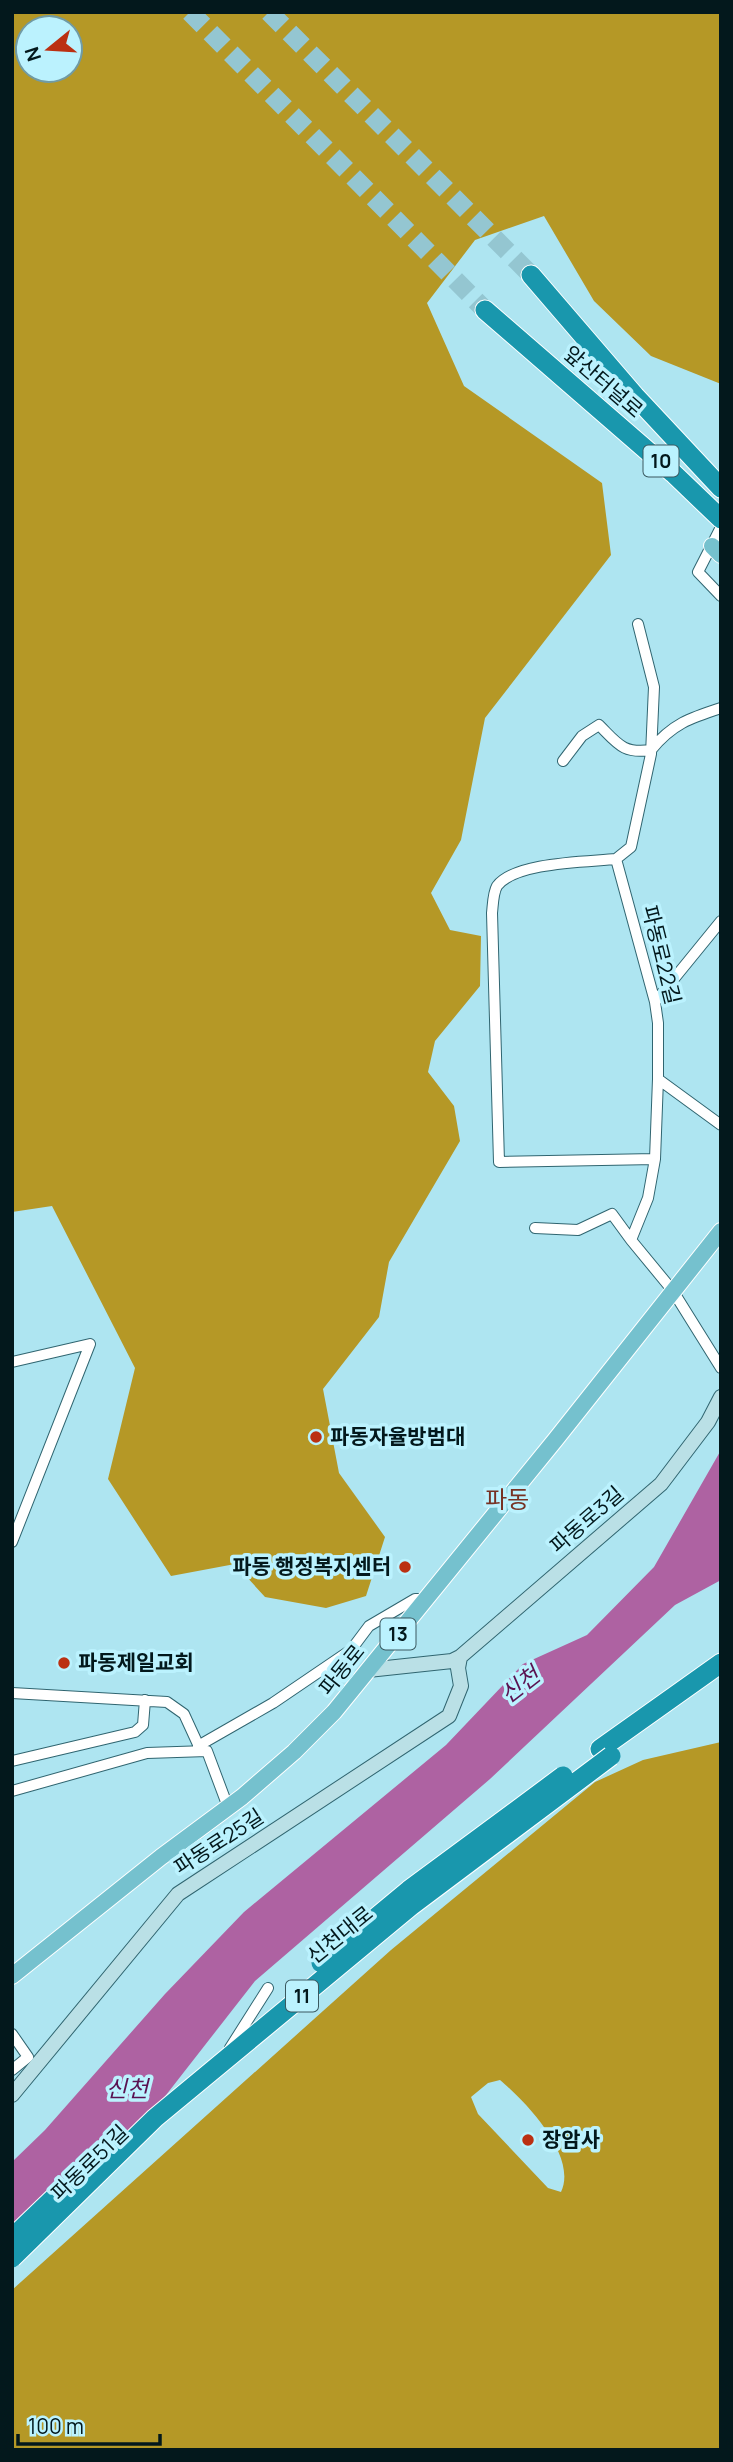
<svg xmlns="http://www.w3.org/2000/svg" width="733" height="2462" font-family="Manrope,'Noto Sans KR',sans-serif">
<style>
.forest{fill:#b59826;fill-rule:evenodd}
.water{fill:#ae62a2}
.lines{fill:none;stroke-linecap:round;stroke-linejoin:round}
.highway-tunnel{stroke:#94c6d1;stroke-width:19;stroke-dasharray:19 10;stroke-linecap:butt}
.street-casing{stroke:#306570;stroke-width:12}
.secondary-casing{stroke:#306570;stroke-width:16}
.primary-casing{stroke:#fff;stroke-width:18}
.highway-casing{stroke:#fff;stroke-width:21}
.street{stroke:#fff;stroke-width:10}
.secondary{stroke:#bae0e6;stroke-width:14}
.primary{stroke:#75c1ce;stroke-width:16}
.highway{stroke:#1997ad;stroke-width:19}
.highway-bridge-casing{stroke:#fff;stroke-width:21;stroke-linecap:butt}
.highway-bridge{stroke:#1997ad;stroke-width:19}
.poi-dot{fill:#bb3012;stroke:#bbf2fe;stroke-width:2.5}
.labels{text-anchor:middle;stroke-width:7;stroke-linejoin:round;paint-order:stroke}
.shield{fill:#bbf2fe;stroke:#3a5960;stroke-width:2}
.shield-label{font-size:19px;font-weight:bold;fill:#03181c}
.street-label{font-size:21px;fill:#03181c;stroke:#bbf2fe}
.poi-label{font-size:21px;font-weight:bold;fill:#03181c;stroke:#bbf2fe;text-anchor:start}
.water-label{font-size:23px;font-style:italic;fill:#5a1251;stroke:#bbf2fe}
.quarter-label{font-size:24px;fill:#773224;stroke:#bbf2fe}
</style>
<rect width="100%" height="100%" fill="#aee5f1"/>
<path class="forest" d="M12 12H721V384L651 356 594 301 544 216 475 240 427 303 464 386 602 483 611 555 485 718 461 840 431 893 450 930 481 936 480 986 435 1041 428 1072 454 1106 460 1141 389 1262 379 1317 323 1389 339 1473 385 1537 366 1596 326 1608 265 1597 235 1564 171 1576 108 1479 135 1368 52 1206 12 1212ZM28 28H70V70H28Z
M721 1742V2450H12V2290L391 1950 595 1782 643 1760ZM500 2080C526 2102 578 2156 561 2192L548 2188 478 2114 471 2097 488 2083Z"/>
<path class="water" d="M721 1450V1580L675 1605 490 1779 255 1981 152 2113 12 2231V2162L45 2130 165 1994 244 1912 446 1745 523 1664 587 1635 654 1567Z"/>
<g class="lines">
<path class="highway-tunnel" d="M190 12 485 310
M269 12 531 275"/>
<defs>
<path id="street" d="M721 527 698 572 721 596
M638 624 654 687 651 754 631 847 616 859 655 1002 658 1023V1079L655 1159 648 1198 631 1240 673 1291 721 1368
M563 761 582 736 599 725C618 744 623 754 651 750 672 724 690 718 721 708
M616 859C586 862 515 862 497 886 493 893 493 904 492 913L499 1162 655 1159
M655 1002 721 921
M658 1079 721 1125
M535 1228 578 1230 612 1214 631 1240
M12 1362 90 1344 12 1542
M12 1693 167 1702 184 1714 201 1751
M198 1746 273 1703 351 1650 369 1626 415 1599H425
M12 1761 135 1732 143 1725 145 1700
M12 1791 147 1753 207 1751 228 1807
M12 2034 28 2057 12 2070
M230 2048 268 1988"/>
<path id="secondary" d="M368 1670 452 1661 460 1657 661 1484 708 1422 721 1397
M12 2095 178 1894 449 1716 461 1686 458 1668 460 1657"/>
<path id="primary" d="M712 546 721 555
M12 1976 161 1857 242 1797 294 1752 334 1712 556 1439 721 1231"/>
<path id="highway" d="M531 275 635 396 721 488
M485 310 673 473 721 519
M600 1749 721 1663"/>
</defs>
<use href="#street" class="street-casing"/>
<use href="#secondary" class="secondary-casing"/>
<use href="#primary" class="primary-casing"/>
<use href="#highway" class="highway-casing"/>
<use href="#street" class="street"/>
<use href="#secondary" class="secondary"/>
<use href="#primary" class="primary"/>
<use href="#highway" class="highway"/>
<defs>
<path id="highway-bridge" d="M321 1963 409 1890 563 1776
M12 2238 64 2188
M12 2258 155 2118 411 1906 611 1756"/>
</defs>
<use href="#highway-bridge" class="highway-bridge-casing"/>
<use href="#highway-bridge" class="highway-bridge"/>
</g>
<g class="poi-dot">
<circle cx="316" cy="1437" r="7"/>
<circle cx="405" cy="1567" r="7"/>
<circle cx="64" cy="1663" r="7"/>
<circle cx="528" cy="2140" r="7"/>
</g>
<g class="labels">
<g class="shield">
<rect x="643.5" y="445.5" width="35" height="31" rx="5"/>
<rect x="380.5" y="1618.5" width="35" height="31" rx="5"/>
<rect x="286" y="1980.5" width="32" height="31" rx="5"/>
</g>
<g class="shield-label">
<text x="661" y="468">10</text>
<text x="398" y="1641">13</text>
<text x="302" y="2003">11</text>
</g>
<g class="street-label">
<text transform="translate(603 382) rotate(41)" y="7">앞산터널로</text>
<text transform="translate(661 955) rotate(76)" y="7">파동로22길</text>
<text transform="translate(587 1520) rotate(-41)" y="7">파동로3길</text>
<text transform="translate(342 1670) rotate(-51)" y="7">파동로</text>
<text transform="translate(219 1842) rotate(-33)" y="7">파동로25길</text>
<text transform="translate(340 1935) rotate(-39)" y="7">신천대로</text>
<text transform="translate(90 2163) rotate(-44)" y="7">파동로51길</text>
</g>
<g class="poi-label">
<text x="330" y="1444">파동자율방범대</text>
<text x="391" y="1574" text-anchor="end">파동 행정복지센터</text>
<text x="78" y="1670">파동제일교회</text>
<text x="542" y="2147">장암사</text>
</g>
<g class="water-label">
<text transform="translate(520 1685) rotate(-38)" y="8">신천</text>
<text x="127" y="2097">신천</text>
</g>
<g class="quarter-label">
<text x="507" y="1508">파동</text>
</g>
</g>
<rect width="733" height="2462" fill="none" stroke="#03181c" stroke-width="28"/>
<g transform="translate(49 49) rotate(252)"><circle r="33" fill="#bbf2fe" stroke="#719ba4" stroke-width="2"/>
<path d="M0-5L12 26L0 18L-12 26Z" fill="#bb3012"/>
<text y="-10" font-size="19" font-weight="bold" text-anchor="middle" fill="#03181c">N</text>
</g>
<path d="M18 2434v10h142v-10" fill="none" stroke="#03181c" stroke-width="3.5"/>
<text x="28" y="2434" font-size="21" fill="#03181c" stroke="#bbf2fe" stroke-width="5" paint-order="stroke">100 m</text>
</svg>
